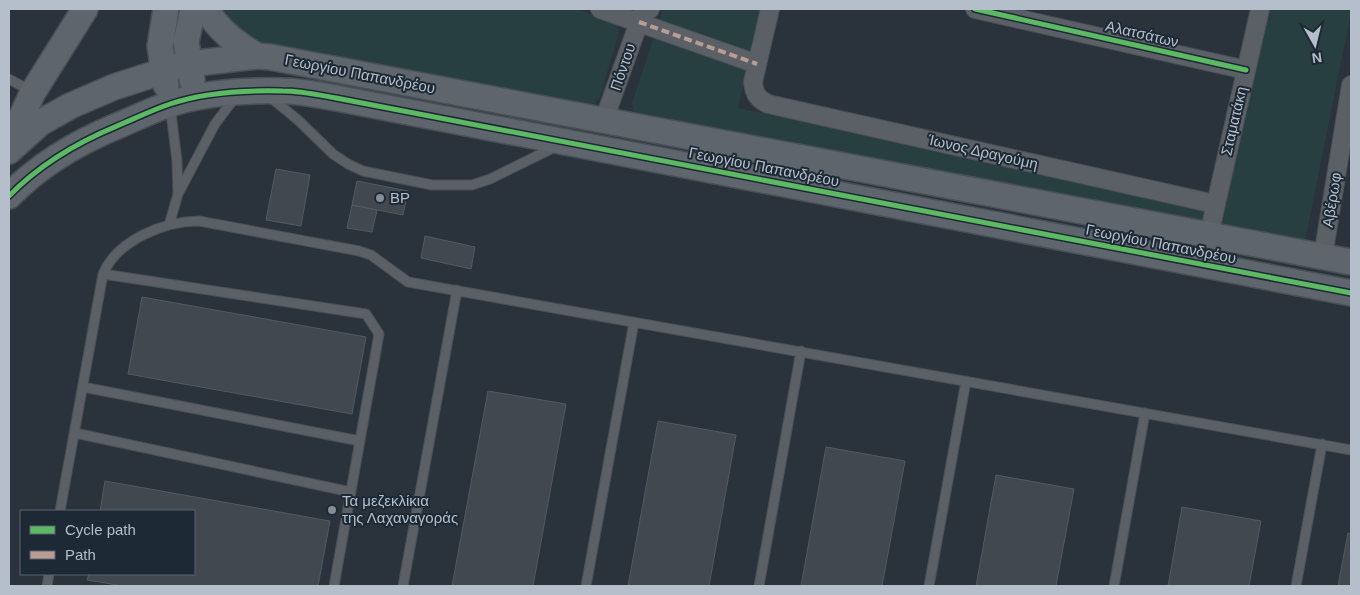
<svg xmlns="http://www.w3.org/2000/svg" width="1360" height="595" font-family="Helvetica,sans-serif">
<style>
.green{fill:#273f41}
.building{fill:#41484f;stroke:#525a61}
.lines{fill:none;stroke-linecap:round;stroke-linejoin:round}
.lane-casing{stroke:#494f55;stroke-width:11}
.street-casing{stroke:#494f55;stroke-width:20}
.secondary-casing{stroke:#494f55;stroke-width:28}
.lane{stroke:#5b6067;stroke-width:9}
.street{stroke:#5b6067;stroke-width:18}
.secondary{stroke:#5e656c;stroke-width:25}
.quiet{stroke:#b99d93;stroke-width:4;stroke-dasharray:8 4;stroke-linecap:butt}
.cycleway-casing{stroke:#1d2935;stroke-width:8}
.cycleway{stroke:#5cba63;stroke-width:5}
.poi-dot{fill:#848e99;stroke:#1d2935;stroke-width:2}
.labels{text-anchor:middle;stroke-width:4;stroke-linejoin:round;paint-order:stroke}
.street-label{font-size:15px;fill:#b4bfcb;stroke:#1d2935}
.poi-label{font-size:15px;fill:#b4bfcb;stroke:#1d2935;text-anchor:start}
</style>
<rect width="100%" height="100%" fill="#2a333b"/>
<path class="green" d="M222 9H576L615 22 618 24 619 32 600 97 595 103 586 105 267 45C248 38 231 27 222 9Z
M663 9H761L738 108 1219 210 1266 9H1351V13L1305 241 637 115 633 110 632 103Z"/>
<path class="building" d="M276 169 310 175 301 226 266 220Z
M357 181 408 191 403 215 352 205Z
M352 205 377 210 372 232 347 228Z
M425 236 475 247 471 269 421 258Z
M142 297 366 337 352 414 128 374Z
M488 391 566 404 533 586H452Z
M658 421 736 435 709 586H628Z
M826 447 905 461 882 586H801Z
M996 475 1074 489 1056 586H976Z
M105 481 330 521 318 586H123L87 580 89 574H194V511H100Z
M1182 507 1261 521 1249 586H1168Z
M1348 533 1351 534V586H1338Z"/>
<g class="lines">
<defs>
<path id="lane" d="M9 79 31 91
M270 97 298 120 333 154 348 164 363 171 432 185H472L490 179 555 147
M170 105 177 161 178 194
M169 225 178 194 215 124 237 95
M103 274 366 314 379 334 334 586
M83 387 360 441
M75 433 351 492
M60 511 103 274C117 240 165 221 199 221L359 251 371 255 408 282 1351 450
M47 586 49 574
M403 586 457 290
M586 586 634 322
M759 586 801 351
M929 586 966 381
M1114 586 1145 413
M1296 586 1322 444"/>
<path id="street" d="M600 9 757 64
M770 9 753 82C754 94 758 99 768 104L1215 204
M975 9 1246 70
M604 120 639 22 642 14 650 9
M1209 235 1260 9
M1323 256 1351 85"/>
<path id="secondary" d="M166 9 160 46 166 85
M206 9C219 31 236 43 257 56
M192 80 186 42 193 9
M9 144 33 92 85 9
M9 151 40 123 70 106 114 87 176 67 189 64 257 56 270 57 1351 262
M9 196C40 164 76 143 117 126 134 119 152 110 170 104 205 92 246 90 283 91 301 91 319 95 336 98L1351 293"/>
</defs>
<use href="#lane" class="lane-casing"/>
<use href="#street" class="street-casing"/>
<use href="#secondary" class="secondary-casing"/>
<use href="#lane" class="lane"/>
<use href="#street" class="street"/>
<use href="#secondary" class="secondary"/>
<path class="quiet" d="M639 22 757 64"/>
<defs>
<path id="cycleway" d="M975 9 1246 70
M9 196C40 164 76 143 117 126 134 119 152 110 170 104 205 92 246 90 283 91 301 91 319 95 336 98L1351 293"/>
</defs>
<use href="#cycleway" class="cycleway-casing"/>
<use href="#cycleway" class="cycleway"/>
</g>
<g class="poi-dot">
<circle cx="380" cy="198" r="5"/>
<circle cx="332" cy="510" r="5"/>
</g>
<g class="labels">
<g class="street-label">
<text transform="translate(1142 34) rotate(13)" y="5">Αλατσάτων</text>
<text transform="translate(623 67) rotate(-71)" y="5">Πόντου</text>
<text transform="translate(360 74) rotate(11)" y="5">Γεωργίου Παπανδρέου</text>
<text transform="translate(1234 121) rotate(-77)" y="5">Σταματάκη</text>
<text transform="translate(983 152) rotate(13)" y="5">Ίωνος Δραγούμη</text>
<text transform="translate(764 167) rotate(11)" y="5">Γεωργίου Παπανδρέου</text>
<text transform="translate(1332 200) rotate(-81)" y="5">Αβέρωφ</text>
<text transform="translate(1161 244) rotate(11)" y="5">Γεωργίου Παπανδρέου</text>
</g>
<g class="poi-label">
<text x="390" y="203">BP</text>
<text x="342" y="506">Τα μεζεκλίκια<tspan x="342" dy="17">της Λαχαναγοράς</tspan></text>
</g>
</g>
<rect width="1360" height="595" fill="none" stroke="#b4bfcb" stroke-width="20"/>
<rect x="20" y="510" width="175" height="65" fill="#1d2935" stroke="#596571"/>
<rect x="30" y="526" width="25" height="8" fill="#5cba63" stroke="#596571"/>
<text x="65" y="535" font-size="15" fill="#b4bfcb">Cycle path</text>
<rect x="30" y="551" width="25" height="8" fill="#b99d93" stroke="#596571"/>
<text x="65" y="560" font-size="15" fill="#b4bfcb">Path</text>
<g transform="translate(1315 45) rotate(172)" stroke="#1d2935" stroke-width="4" paint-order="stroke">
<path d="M0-4L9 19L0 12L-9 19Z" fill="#b4bfcb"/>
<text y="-8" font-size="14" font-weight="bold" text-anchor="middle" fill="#b4bfcb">N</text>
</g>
</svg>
